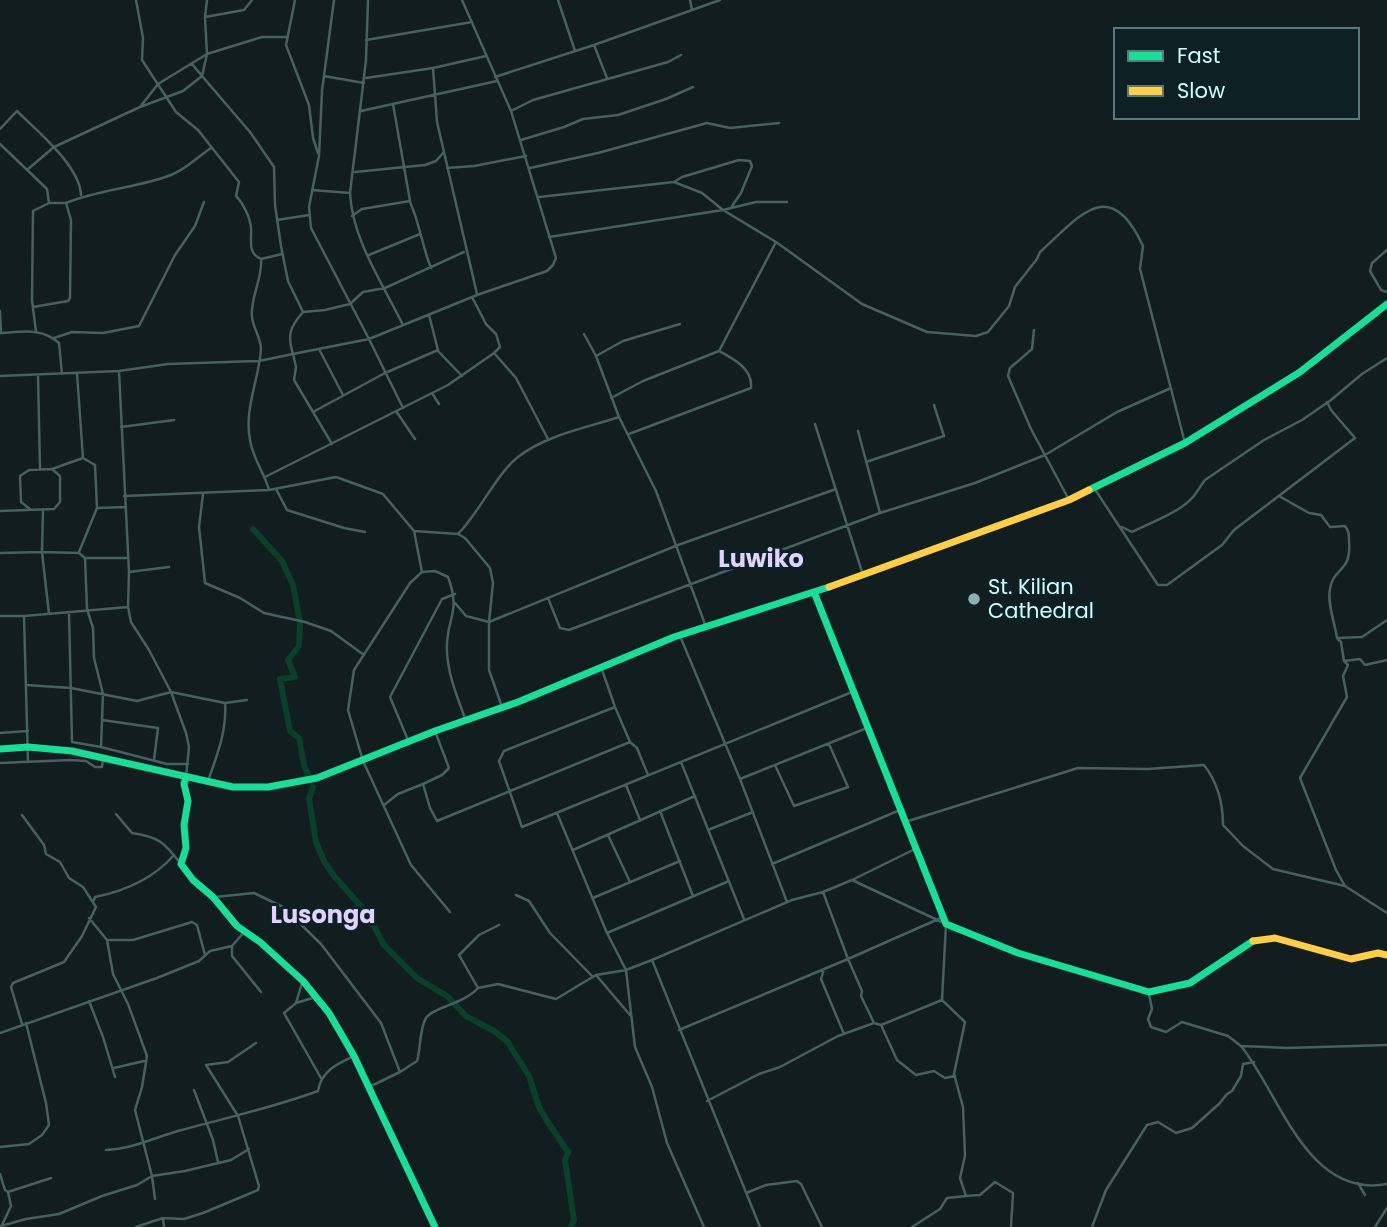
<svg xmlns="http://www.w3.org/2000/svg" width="1387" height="1227" font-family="Poppins,sans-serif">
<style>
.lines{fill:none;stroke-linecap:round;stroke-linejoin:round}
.river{stroke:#08402a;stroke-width:6}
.street{stroke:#476060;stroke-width:2.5}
.fast{stroke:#16e098;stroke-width:7}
.slow{stroke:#ffcf43;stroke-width:7}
.poi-dot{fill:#8eaeb1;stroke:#0d2124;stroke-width:2.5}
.labels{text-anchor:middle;stroke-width:6;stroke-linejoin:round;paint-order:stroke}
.poi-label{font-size:21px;fill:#d0fcff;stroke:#0d2124;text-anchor:start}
.quarter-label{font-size:24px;font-weight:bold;fill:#e1d2ff;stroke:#0d2124}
</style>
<rect width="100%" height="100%" fill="#121d1f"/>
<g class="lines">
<path class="river" d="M253 529 282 561 293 585 300 622 299 646 288 660 295 677 280 679 290 731 299 738 304 765 308 775
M313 787 309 799 316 842 324 861 334 876 367 913 384 945 417 978 447 996 466 1016 494 1031 507 1041 529 1076 539 1107 547 1121 568 1152 565 1160 574 1220 571 1227"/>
<path class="street" d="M136 0 143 38 142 60 176 112 198 130 239 182 236 196C243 203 250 217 251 228 252 240 247 253 261 259 263 278 250 297 252 317 253 328 261 338 261 349 259 380 244 408 250 440 253 459 264 472 269 490
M295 0 286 45 309 105 313 138 318 153
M334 0 322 91 319 156 309 207 311 228 369 339 403 408
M368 0 366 60 350 193C352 239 383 284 403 325
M558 0 575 51
M690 0 692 10
M205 17 244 10 252 0
M366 40 472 22
M594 45 607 78
M433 68 437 122 477 294
M324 76 364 83
M495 77 594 45 720 0
M366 78 433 68 486 56
M140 107 158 84 207 54 205 17 207 0
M361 111 497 81
M511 111 533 100 668 62 681 55
M0 129 17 111C37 131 80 166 81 195
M521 140 564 127 583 119 618 115 666 99 693 87
M0 144 47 189 49 203
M447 168 474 166 526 156
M530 168 598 153 707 123 730 128 779 123
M27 170 54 147 140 107 183 91 202 76 192 64
M355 172 425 165 436 161 444 152
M674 182 682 177 739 160 750 161 752 166 741 193 732 206
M312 190 350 193
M539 197 674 182 702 193 723 210 776 242 862 304 927 332 976 336 988 332 1009 306 1015 287 1037 259 1040 252C1080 216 1110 174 1143 246L1140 269 1185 443
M410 202C420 224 422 246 431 268
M66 203C100 189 137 188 171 175 185 170 199 156 211 148
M352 216 362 209 410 201 393 104
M277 220 309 215
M549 237 723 210 756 202H787
M1387 250 1372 263 1370 271 1381 290 1387 292
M369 255 420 234
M261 259 282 254
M33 307 68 301 70 298 71 220 66 203H49L33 211 32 300 36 332
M0 311 1 333
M303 312 325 310 350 304 363 292 385 288 464 252
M1034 330 1032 349 1010 368 1008 376 1031 429 1068 498
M0 333C23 332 41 327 59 343L62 374
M584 334 596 356 619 417 656 491 706 627
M54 338 72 332 103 333 139 326 175 255 195 226 204 202
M320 351 343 395
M438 351 462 376
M494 353 516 378 548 439
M596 356 623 341 680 324
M119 371 129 572 128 607 131 622 149 650 171 692 186 733 189 747 186 777
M38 375 40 469
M0 376 119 371 168 364 259 361 293 354C287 335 290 327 303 312L288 281 281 246 275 205 274 167 250 132 202 76 207 54 262 37H287
M432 393 439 404
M611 398 643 381 719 351 776 242
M396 411 415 439
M313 412 385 373 438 350 429 315
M815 424 863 575
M121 427 174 420
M858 431 880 513
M629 434 751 388C753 369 734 359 719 351
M332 444 294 380 296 367 293 354 369 339 477 295 547 271 553 265 556 258 511 111 462 0
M866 462 944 436 934 405
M52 469 83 458 77 373
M265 477 448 385 494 353 500 347 496 334 486 324 472 297
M1094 488 1158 585H1167L1222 545 1234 530 1355 438 1331 410 1327 402
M276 489 287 510 344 528 365 532
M203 494 199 527 205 583 240 598 264 613 305 622 331 631 364 655
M124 496 269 490 336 477 383 494 414 531 422 572
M1279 496 1309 513 1321 515 1330 527 1345 526C1349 531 1349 535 1349 541 1352 573 1333 567 1330 589 1327 603 1335 624 1337 638L1362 637 1387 620
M97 508 125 507
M43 510 42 552 49 614
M0 511 54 509 60 502V476L52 469 29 470 20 476 21 502 31 510
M1122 527 1132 532C1148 524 1180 512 1192 498 1197 493 1200 486 1205 480L1264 440 1302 420 1331 400 1362 374 1387 358
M414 531 458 534C479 513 497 473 518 457 546 435 586 428 619 417
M458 534 465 538 490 568 493 583 489 622V670L502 707
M79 552 97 508 95 465 83 458
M0 553 42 552 79 553 85 558H127
M85 558 87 609 93 628 94 658 103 694 101 747
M129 572 169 567
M548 598 560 628 569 630 880 513 975 483 1045 455 1117 412 1171 388
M455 603 466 616 489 622 678 545 836 489
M69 613 72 742 101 747 167 764H188
M0 616H24L128 607
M24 616 28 762
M680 636 740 779 787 902
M1337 638 1341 642 1344 661 1360 659 1365 665 1387 660
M1344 661 1348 665 1343 676 1347 697 1300 778 1336 870 1345 886
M601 667 615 707 630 742 637 748 648 775
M26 685 71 688 137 701 171 692 225 703 247 700
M615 707 504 751 499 761 522 827 852 692
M102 720 158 728 154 760
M0 733 28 731
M408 740 390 697 442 599 455 594
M681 762 744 919
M0 763 70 760 86 761 95 767H102L103 760
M775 765 794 806 848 787 829 744
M740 779 867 728
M208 781C217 755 227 731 225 703
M423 784 442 775 449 768 435 731
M626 785 640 820
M384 805 398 794 423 784 430 808 437 821 630 742
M660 811 693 896
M557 813 607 933 626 970 635 1047 652 1087 667 1143 704 1227
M116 814 132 833C159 837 164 842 181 864
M905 822 1078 768 1148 769 1204 765C1218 783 1223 803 1223 825L1243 846 1273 869 1345 886 1387 913
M708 830 753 812
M608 835 630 882
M573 850 695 796
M772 864 900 810
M852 880 946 924 942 1000 965 1022 954 1074 963 1107 965 1156 960 1178 966 1196 980 1195 995 1182 1013 1193 1011 1227
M516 895 529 901 550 933 593 977
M215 897 254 893 283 907 321 944 381 1023 400 1072
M593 898 680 861
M94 900 95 897C125 891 154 878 174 855
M450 912 411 865 363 761 348 710 354 670 410 583 422 572 435 571 448 577C462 614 445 619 447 652 448 675 458 699 466 721
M89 918 107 940 113 974 128 1004 147 1056 142 1087 135 1110 152 1176 155 1199
M245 931 232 946V956L261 992
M607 933 729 881
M107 940H133L192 922 197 925 205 955
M652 960 760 1227
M824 969 821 979 844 1034
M596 975 630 1015
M302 983 296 1003 284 1013 321 1078
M478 988 498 984 556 999 596 975 626 970 652 960 792 900 823 892 852 880 915 849
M1149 994 1152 1009 1148 1019 1151 1027 1166 1032 1182 1022 1228 1036 1241 1046 1287 1048 1387 1045
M942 1000 881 1025 874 1023 861 996 862 991 848 959 943 917
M89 1001 103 1037 115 1077
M296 1003 316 997
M22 1024 11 987 13 983 64 962 82 936 96 907 83 887 69 878 60 862 46 854 44 845 22 815
M881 1025 897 1060 916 1075 934 1071 945 1078 955 1076
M679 1030 848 959 823 892
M0 1033 157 978 199 961 210 951 232 946
M1241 1046C1280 1094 1307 1199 1387 1184
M114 1068 144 1061
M369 1087 400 1072 417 1061C421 1048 419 1030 426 1018 433 1007 464 1004 478 988L459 955 479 935 499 925
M194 1090 213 1140 218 1162
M707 1101 759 1074 780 1067 838 1036 874 1023
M0 1147 29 1144 42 1135 49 1125 46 1103 26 1023
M106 1150C131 1149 154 1138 178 1131 225 1118 272 1108 318 1091 321 1071 337 1064 354 1056
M0 1174 5 1190 8 1192
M1358 1183 1365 1195
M746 1193 766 1185 797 1181 801 1184 822 1227
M163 1218 164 1227
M1 1226 26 1219 59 1214 102 1196 137 1185 152 1176 185 1171 231 1160 249 1149
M1 1227 11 1206 8 1192 51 1178
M136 1227 163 1218 184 1219 203 1213 258 1190 259 1186 238 1116 206 1065 228 1062 256 1043
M912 1227 940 1209 947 1198 966 1196
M1092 1227 1106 1190 1147 1125 1158 1122 1176 1133 1192 1128 1219 1104 1227 1094 1232 1091 1241 1076 1243 1064 1254 1062
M1375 1227 1387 1208"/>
<path class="fast" d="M1089 490 1185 443 1300 372 1387 304
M814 592 946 924 1018 953 1149 992 1190 983 1253 941
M0 749 28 747 72 751 233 787H268L317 778 435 731 518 702 674 637 829 587
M186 777 184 784 188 801 184 825 186 848 181 864 193 880 213 897 237 926 260 942 303 981 329 1013 354 1056 435 1227"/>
<path class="slow" d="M829 587 1069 500 1089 490
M1253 941 1275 938 1351 959 1378 953 1387 955"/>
</g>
<circle class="poi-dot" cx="974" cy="599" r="7"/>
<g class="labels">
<g class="poi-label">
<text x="988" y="594">St. Kilian<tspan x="988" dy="24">Cathedral</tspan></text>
</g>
<g class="quarter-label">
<text x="761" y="567">Luwiko</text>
<text x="323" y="923">Lusonga</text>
</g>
</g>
<rect x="1114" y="28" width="245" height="91" fill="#0d2124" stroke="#5b797c" stroke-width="2"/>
<rect x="1128" y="51" width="35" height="10" fill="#16e098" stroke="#5b797c" stroke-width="2"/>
<text x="1177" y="63" font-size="21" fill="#d0fcff">Fast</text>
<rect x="1128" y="86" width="35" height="10" fill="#ffcf43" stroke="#5b797c" stroke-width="2"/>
<text x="1177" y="98" font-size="21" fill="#d0fcff">Slow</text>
</svg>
